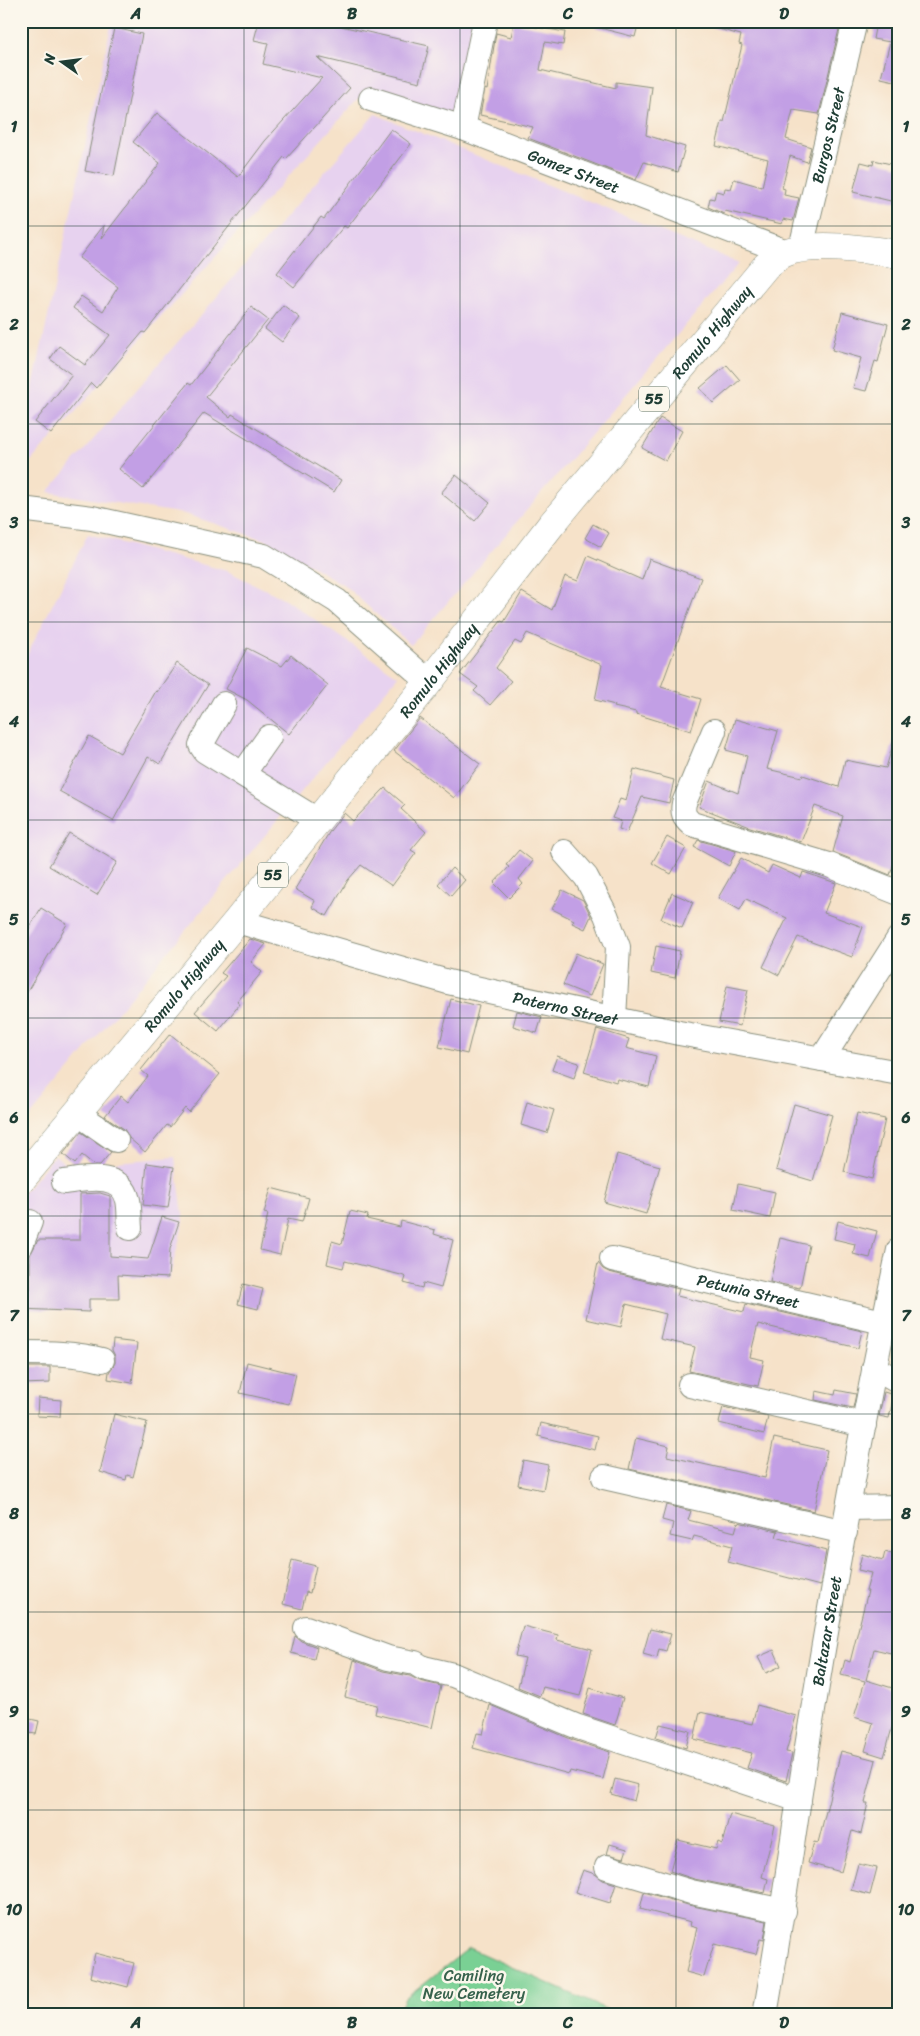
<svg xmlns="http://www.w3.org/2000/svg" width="920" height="2036" font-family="Sriracha,sans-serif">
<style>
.built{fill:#e7d2ef}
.green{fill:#7ad094;stroke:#4c8664}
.building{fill:#c29fe5}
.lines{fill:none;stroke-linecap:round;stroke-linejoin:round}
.minor-casing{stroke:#8a907e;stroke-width:26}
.highway-casing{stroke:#8a907e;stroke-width:29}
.minor{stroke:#fff;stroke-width:24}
.highway{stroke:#fff;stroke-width:28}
.grid{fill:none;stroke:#1f3d34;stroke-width:1;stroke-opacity:0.55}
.labels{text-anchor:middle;stroke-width:5;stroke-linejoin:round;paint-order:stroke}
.shield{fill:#fbf7ec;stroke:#61756b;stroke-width:1}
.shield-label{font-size:15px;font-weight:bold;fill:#1f3d34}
.street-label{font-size:16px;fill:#1f3d34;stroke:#fbf7ec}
.park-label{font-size:16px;fill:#36624c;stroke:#fbf7ec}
.neatline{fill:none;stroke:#1f3d34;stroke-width:2}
.grid-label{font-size:16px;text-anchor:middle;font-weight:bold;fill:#1f3d34}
</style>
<rect width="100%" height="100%" fill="#fbf7ec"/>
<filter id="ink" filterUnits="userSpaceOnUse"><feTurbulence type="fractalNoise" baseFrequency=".02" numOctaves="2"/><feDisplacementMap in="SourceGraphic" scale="10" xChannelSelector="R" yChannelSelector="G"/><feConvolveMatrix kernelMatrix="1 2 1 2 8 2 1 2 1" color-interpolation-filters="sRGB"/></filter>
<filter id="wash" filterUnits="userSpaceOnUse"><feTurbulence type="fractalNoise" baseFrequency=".0096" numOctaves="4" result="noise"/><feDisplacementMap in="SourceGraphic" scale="20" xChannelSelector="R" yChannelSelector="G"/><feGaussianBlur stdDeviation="1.12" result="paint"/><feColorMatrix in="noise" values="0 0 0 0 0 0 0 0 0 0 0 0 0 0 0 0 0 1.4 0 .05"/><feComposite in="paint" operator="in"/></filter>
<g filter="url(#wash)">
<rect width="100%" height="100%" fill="#f6e2c9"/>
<path class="built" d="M112 21H473L451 128 359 98 21 472V442Z
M375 114 739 263 411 645 344 585 268 541 185 514 48 492Z
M88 534 227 571 283 598 398 676 24 1124 21 1122V667Z
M55 1155 71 1169H103L116 1162 175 1157 184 1221 169 1280 117 1276 38 1277 21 1275V1196Z"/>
<path class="green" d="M469 1948 619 2015H397L405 1998Z"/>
<g id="blocks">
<path class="building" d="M259 21H319L429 46 420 82 317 57 350 88 286 159 284 157 145 333 143 332 96 388 91 383 51 434 35 422 72 375 50 359 59 346 85 365 110 335 73 308 81 296 103 311 118 287 79 258 104 225 102 238 160 163 133 142 157 113 238 177 265 141 322 78 263 64 268 43 254 40Z
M593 21H639L635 37 592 26Z
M708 21H841L819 114 793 110 786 139 811 147 807 162 790 156 782 188 785 189 784 195 799 198 793 221 783 219 782 224 725 211 724 214 708 207 710 198 714 199 716 191 724 193 725 188 731 189 734 179 762 187 768 159 716 146 722 122H724L742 45 739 44 741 35 707 26Z
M514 23 565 32 563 45 545 42 540 70 616 88V82L652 87 646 135 685 147 678 172 644 162 636 180 528 138 533 127 480 115 485 89 487 90 496 33 511 37Z
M876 23 899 28V82L881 78 890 42 873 39Z
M114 28 142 34 114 176 85 171Z
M391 129 411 144 347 228 344 226 294 287 277 273 321 217 324 219Z
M874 160 899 166V203L853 192 861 162 873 165Z
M283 305 300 318 282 342 265 329Z
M251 307 268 320 206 397 230 417 232 414 341 480 334 492 204 413 143 489 119 469 188 383 191 385Z
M842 312 888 324 878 362 875 361 866 391 853 388 861 358 832 350Z
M727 365 740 380 713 403 700 388Z
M660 418 682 431 666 461 642 448Z
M456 475 490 503 475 521 441 493Z
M593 524 609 533 601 547 585 538Z
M588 556 642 580 649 559 701 578 661 687 701 699 691 731 636 714V712L614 707 615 705 595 700 602 665 527 633 521 644 515 641 496 668 511 681 490 705 474 691 478 687 460 674 501 621 504 622 522 592 552 610 565 576 578 581Z
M247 648 282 666 291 655 328 685 289 734 247 700 226 689Z
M177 663 208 685 160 764 148 757 113 821 59 791 89 736 120 753 156 691 157 692Z
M420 718 480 764 454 798 394 751Z
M735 719 778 731 767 769 802 777 803 775 839 787 845 760 886 768 895 737 899 738V848L890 875 833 852 843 816 815 806 801 842 750 827 699 807 709 781 738 793 747 756 726 750Z
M634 769 674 780 669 803 642 797 627 832 619 829 621 821 612 818 620 799 626 801Z
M385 788 405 805 401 809 426 832 411 850 416 853 392 886 361 865 348 880 327 916 312 907 315 901 295 889 330 831 344 813 353 821Z
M69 833 117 862 97 895 49 866Z
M667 837 686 848 671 874 652 863Z
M698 840 736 851 729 866 694 847Z
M519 850 533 861 519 879 523 884 509 898 494 883 509 867 506 865Z
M741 858 768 873 772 865 801 878 803 872 836 883 824 913 863 927 852 957 798 937 779 975 763 967 787 918 746 899 740 910 718 898Z
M452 868 465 880 451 896 438 884Z
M562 890 583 900 591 916 585 929 572 923 574 920 552 909Z
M672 893 693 902 682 928 661 919Z
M41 908 67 924 21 1002V942Z
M250 939 266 944 251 962 262 972 237 1002 240 1004 218 1031 195 1012 226 976 221 973Z
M656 946 680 951 675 978 651 973Z
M576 953 603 964 590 996 563 985Z
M727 986 748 990 740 1026 719 1022Z
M451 999 479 1006 467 1054 439 1047Z
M517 1011 542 1017 537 1033 513 1026Z
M597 1029 629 1039 626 1048 656 1056 649 1087 617 1079 616 1082 584 1072Z
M170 1034 220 1074 189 1112 185 1108 170 1127 167 1125 145 1152 129 1138 124 1129 105 1116 121 1096 128 1102 148 1076 141 1070Z
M557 1056 579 1063 574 1078 552 1070Z
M527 1102 554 1110 547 1133 521 1125Z
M794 1104 832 1115 813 1181 776 1170Z
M857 1113 885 1119 872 1179 844 1172Z
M81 1132 111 1152 100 1165H94L82 1155 75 1164 63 1154Z
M617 1154 660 1166 646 1214 604 1202Z
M147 1163 174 1167 168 1208 143 1205Z
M738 1184 775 1192 770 1218 733 1210Z
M271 1188 309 1198 302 1222 288 1219 280 1255 260 1250 268 1214 264 1213Z
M100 1193 110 1196V1256L148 1259 162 1217 179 1222 170 1249 168 1278 118 1275 119 1299H89V1312L21 1309V1289H30V1255L38 1240H80V1194Z
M350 1211 368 1215 367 1219 400 1227 401 1221 435 1230 434 1234 453 1240 441 1288 423 1283 422 1288 404 1283 406 1277 401 1275 345 1261 343 1268 327 1264 332 1241 342 1244Z
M838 1221 877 1231 870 1258 853 1254 855 1244 834 1239Z
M780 1238 809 1245 800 1288 770 1282Z
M598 1263 603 1269 609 1272 679 1289 677 1296 744 1312 746 1304 862 1331 858 1348 758 1324 750 1357 764 1360 758 1386 689 1371 695 1347 660 1339 666 1314 626 1304 621 1327 586 1319Z
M243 1284 263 1289 258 1309 238 1304Z
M113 1340 137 1343 132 1383 108 1379 109 1372 115 1363V1356L112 1350Z
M247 1362 296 1374 289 1404 240 1393Z
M22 1367H50V1383L22 1384Z
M836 1390 856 1394 853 1408 815 1400 816 1391 835 1395Z
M884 1392 894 1395 889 1418 879 1416Z
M38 1398 61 1400 60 1417 37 1416Z
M723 1407 768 1417 764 1434 719 1423Z
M114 1414 147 1422 133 1477 127 1475 126 1480 100 1472Z
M541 1423 598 1436 595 1450 538 1436Z
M636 1438 669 1446 667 1456 765 1478 774 1438 827 1450 814 1511 629 1469Z
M523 1460 548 1465 543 1490 518 1485Z
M666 1505 691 1511 688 1520 735 1532 738 1522 778 1531 776 1537 826 1551 820 1586 728 1562 732 1546 694 1536 692 1541 670 1536 673 1523 662 1520Z
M885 1552 899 1556V1655L874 1649 866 1680 899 1690V1730L892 1728 884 1757 865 1751 873 1723 854 1717 865 1681 841 1675 845 1660 850 1662 868 1591H866L871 1573 858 1570 862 1554 883 1560Z
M292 1560 316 1566 310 1593 306 1592 302 1609 283 1604Z
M523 1626 558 1635 557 1640 592 1649 580 1696 543 1687 540 1696 518 1687 525 1658 515 1656Z
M650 1629 671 1634 666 1651 659 1649 657 1658 643 1654Z
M295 1636 301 1641 317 1647 314 1659 291 1653Z
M774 1650 781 1666 766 1673 758 1657Z
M354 1660 383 1671 410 1676 420 1681 441 1686 432 1728 375 1714 377 1705 345 1697Z
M590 1688 623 1698 615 1725 583 1714Z
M490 1705 573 1740 610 1752 603 1779 570 1771 569 1774 473 1748 477 1733 483 1734Z
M757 1705 796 1716 786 1752 792 1753 786 1781 747 1768 752 1753 694 1739 700 1712 752 1724Z
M21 1717 39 1721 36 1734 21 1732Z
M660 1724 690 1731 686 1748 656 1738Z
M841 1751 876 1760 865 1803H868L861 1834 852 1831 841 1872 808 1863 814 1842 818 1843Z
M615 1779 638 1785 634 1801 611 1794Z
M730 1814 775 1826 762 1877 768 1879 765 1893 694 1879 670 1871 678 1840 716 1849 718 1842 722 1844Z
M610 1844 627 1849 624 1858 607 1854Z
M858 1864 877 1868 870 1895 851 1890Z
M583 1870 595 1874 603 1880 616 1884 610 1903 575 1892Z
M644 1892 688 1905 767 1921 764 1940 760 1939 756 1954 714 1944 704 1977 686 1972 697 1928 690 1926 691 1922 640 1909Z
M95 1953 134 1963 128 1987 90 1977Z"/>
</g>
</g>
<g filter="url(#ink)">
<use href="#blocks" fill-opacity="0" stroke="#8a907e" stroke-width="1"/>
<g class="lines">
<defs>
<g id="minor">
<path id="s1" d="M485 21 463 128 786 252"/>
<path d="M371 99 463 128"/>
<path id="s2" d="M801 248 855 21"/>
<path d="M21 509 92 518 264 556 337 601 429 682"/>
<path d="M224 704 203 741 201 745 205 751 317 820"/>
<path d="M714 731 684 803C682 813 684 817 692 824L829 865 899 893"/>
<path d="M243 774 269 737"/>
<path d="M564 852 586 877 606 915 618 947 614 1018"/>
<path id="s3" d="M237 921 448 982 679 1033 899 1073"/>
<path d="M822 1059 899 938"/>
<path d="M77 1113 116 1140"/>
<path d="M64 1182C87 1179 121 1171 128 1200 130 1209 129 1219 130 1228"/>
<path d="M21 1245 30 1222"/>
<path id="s4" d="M612 1259 883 1322"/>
<path d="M21 1353C48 1353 76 1353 102 1360"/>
<path d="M874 1368 899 1382"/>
<path d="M690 1385 864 1425"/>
<path d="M604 1477 845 1532"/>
<path d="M849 1508 899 1507"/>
<path d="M306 1628 388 1658 415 1663 423 1668 453 1675 578 1727 799 1800"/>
<path d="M607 1867 691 1892 784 1911"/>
<path id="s5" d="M765 2015C783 1914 796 1812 813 1710 838 1557 866 1403 899 1250"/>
</g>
<g id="highway">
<path id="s6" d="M21 1180 237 921 429 682 551 525 766 266C772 262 778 256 785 253 810 241 871 250 899 254"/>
</g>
</defs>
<use href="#minor" class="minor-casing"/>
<use href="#highway" class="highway-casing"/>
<use href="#minor" class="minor"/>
<use href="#highway" class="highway"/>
</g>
</g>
<path class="grid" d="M244 21V2015M460 21V2015M676 21V2015M21 226H899M21 424H899M21 622H899M21 820H899M21 1018H899M21 1216H899M21 1414H899M21 1612H899M21 1810H899"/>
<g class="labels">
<g class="shield">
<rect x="639" y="386.5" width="30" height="25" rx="4"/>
<rect x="258" y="862.5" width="30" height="25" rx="4"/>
</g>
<g class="shield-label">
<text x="654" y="404">55</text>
<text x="273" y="880">55</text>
</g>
<g class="street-label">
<text dy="6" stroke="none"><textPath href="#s2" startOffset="116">Burgos Street</textPath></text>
<text dy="6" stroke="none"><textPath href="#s1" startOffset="228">Gomez Street</textPath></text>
<text dy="6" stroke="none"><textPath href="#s6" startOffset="1094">Romulo Highway</textPath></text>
<text dy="6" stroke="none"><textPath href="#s6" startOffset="659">Romulo Highway</textPath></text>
<text dy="6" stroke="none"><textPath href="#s6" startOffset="254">Romulo Highway</textPath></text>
<text dy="6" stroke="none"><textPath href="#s3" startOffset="340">Paterno Street</textPath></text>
<text dy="6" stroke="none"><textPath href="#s4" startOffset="140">Petunia Street</textPath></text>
<text dy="6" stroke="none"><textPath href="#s5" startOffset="389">Baltazar Street</textPath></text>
</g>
<g class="park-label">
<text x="474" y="1981">Camiling<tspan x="474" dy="18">New Cemetery</tspan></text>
</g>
</g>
<rect width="920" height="2036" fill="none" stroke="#fbf7ec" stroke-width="55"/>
<g transform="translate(62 62) rotate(284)" stroke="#fbf7ec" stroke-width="4" paint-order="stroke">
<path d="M0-4L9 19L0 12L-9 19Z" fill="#1f3d34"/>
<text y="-8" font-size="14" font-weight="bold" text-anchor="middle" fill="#1f3d34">N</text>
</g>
<rect x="28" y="28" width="864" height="1980" class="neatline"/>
<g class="grid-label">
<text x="136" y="19">A</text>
<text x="352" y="19">B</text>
<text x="568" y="19">C</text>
<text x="784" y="19">D</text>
<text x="14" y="132">1</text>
<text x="906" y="132">1</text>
<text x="14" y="330">2</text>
<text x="906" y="330">2</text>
<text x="14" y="528">3</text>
<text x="906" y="528">3</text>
<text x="14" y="727">4</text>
<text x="906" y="727">4</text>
<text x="14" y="925">5</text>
<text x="906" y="925">5</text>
<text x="14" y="1123">6</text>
<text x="906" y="1123">6</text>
<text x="14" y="1321">7</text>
<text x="906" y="1321">7</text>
<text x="14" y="1519">8</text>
<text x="906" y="1519">8</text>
<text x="14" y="1717">9</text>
<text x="906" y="1717">9</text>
<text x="14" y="1915">10</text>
<text x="906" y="1915">10</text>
<text x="136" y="2028">A</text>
<text x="352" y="2028">B</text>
<text x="568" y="2028">C</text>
<text x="784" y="2028">D</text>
</g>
</svg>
